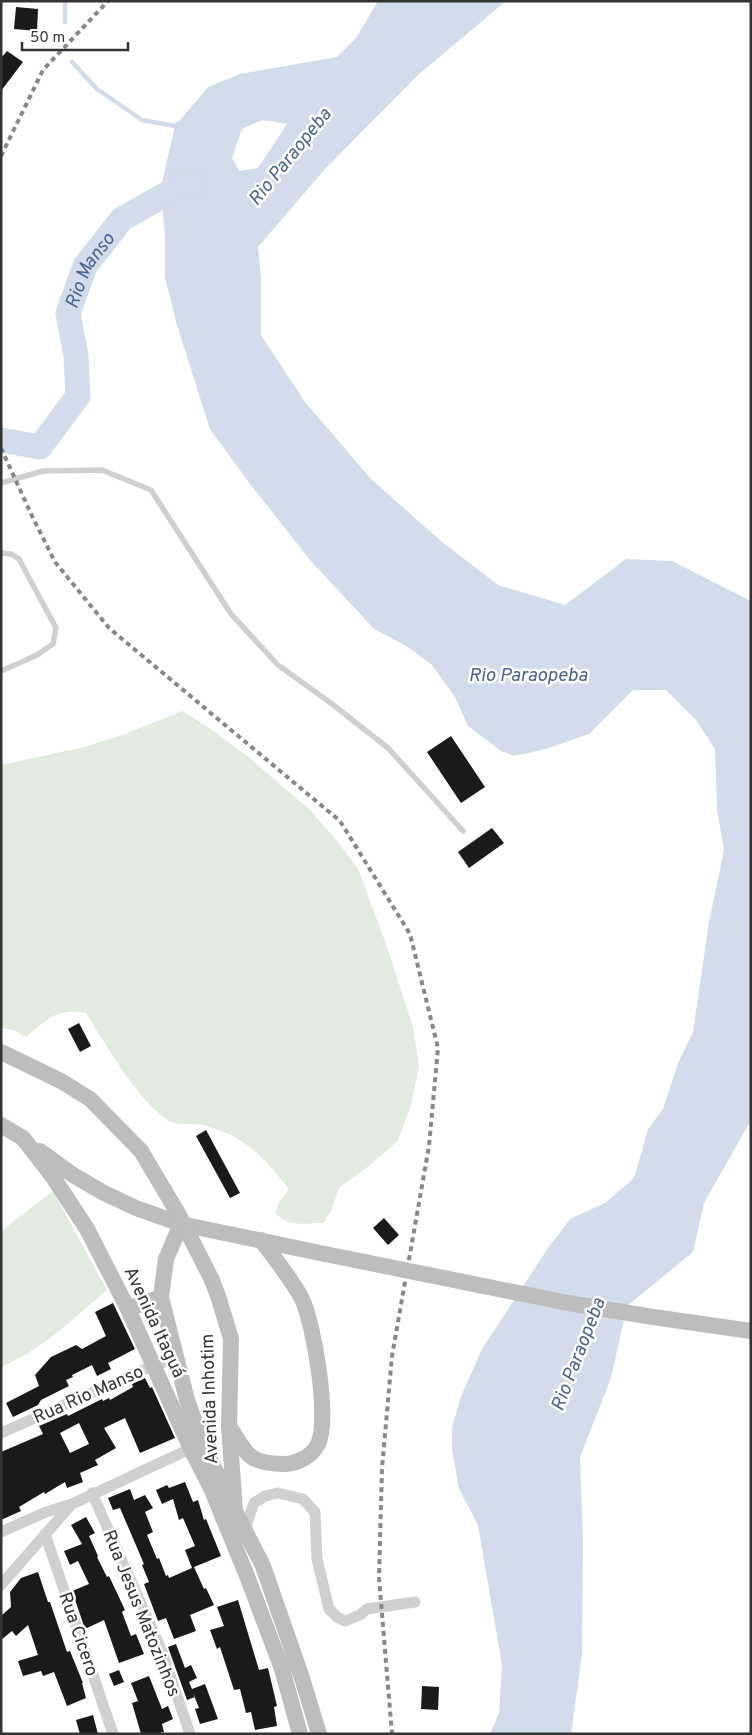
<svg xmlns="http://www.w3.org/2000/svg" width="752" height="1735" font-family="Overpass,sans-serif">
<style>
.green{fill:#e3ebe0}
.water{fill:#d2dceb;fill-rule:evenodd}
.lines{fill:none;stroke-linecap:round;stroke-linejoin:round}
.stream{stroke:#d2dceb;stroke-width:4.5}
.river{stroke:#d2dceb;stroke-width:25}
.building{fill:#1a1a1a;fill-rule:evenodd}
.lane{stroke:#d0d0d0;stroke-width:5.5}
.street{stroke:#d0d0d0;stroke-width:11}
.secondary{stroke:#bdbdbd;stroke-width:16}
.rail{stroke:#888;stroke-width:4;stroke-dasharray:5 4;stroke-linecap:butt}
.secondary-bridge{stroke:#bdbdbd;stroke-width:16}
.labels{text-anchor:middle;stroke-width:5;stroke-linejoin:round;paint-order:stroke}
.street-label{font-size:18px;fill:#333;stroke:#fff}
.water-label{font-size:19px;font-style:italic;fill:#47638e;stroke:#fff}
</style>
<rect width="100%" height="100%" fill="#fff"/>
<path class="green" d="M183 711 215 732 247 756 309 809 334 837 358 869 386 944 413 1027 419 1066 411 1105 398 1141 369 1166 339 1188 331 1211 323 1223 300 1224 285 1221 275 1213 279 1202 289 1189C262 1155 246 1137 203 1125 193 1123 178 1126 169 1121 139 1103 105 1043 86 1013 56 1008 48 1019 26 1037L13 1030 1 1028V765L84 747 122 735Z
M53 1191 107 1290C74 1318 42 1350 1 1367V1231Z"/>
<path class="water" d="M378 1H506L418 75 325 169 258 247 261 278V335L305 402 371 479 441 541 498 585 565 605 626 559 672 561 751 601V1120L704 1203 693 1252 627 1306 611 1378 580 1457 583 1542 582 1654 571 1734H490L499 1713 502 1665 478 1525 459 1489 452 1450V1428L460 1399 482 1349 548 1248 570 1219 605 1203 634 1178 648 1129 663 1109 678 1063 693 1032 709 922 724 850 717 810 715 749 696 720 666 690H633L589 734 546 749 514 756 501 751 468 726 455 697 432 665 408 647 374 629 310 560 250 484 210 429 177 325 165 278V237L161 187 175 126 208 87 240 74 337 57 356 38ZM262 120 287 124 258 168 239 171 232 158 242 129Z"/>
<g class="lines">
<path class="stream" d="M65 22V1
M72 62 97 89 142 120 175 126 180 123"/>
<path class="river" id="s1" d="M1 440 40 447 78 396 76 356 68 313 85 266 122 219 187 182 192 183"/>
</g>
<path class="building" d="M16 7 38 9 37 31 14 29Z
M7 51 23 62 1 91V58Z
M451 736 485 787 461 803 427 752Z
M492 828 504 843 469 868 458 852Z
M79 1023 91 1046 80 1052 68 1029Z
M206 1130 240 1193 230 1198 196 1136Z
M384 1218 399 1235 388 1245 373 1228Z
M113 1303 135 1349 108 1363 111 1369 97 1376 92 1365 72 1375 73 1377 66 1380 69 1386 41 1400 38 1405 13 1417 6 1403 39 1386 35 1375 51 1357 76 1345 82 1349 106 1336 95 1312Z
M145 1378 150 1388 152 1387 175 1438 140 1453 125 1418 104 1428 116 1448 95 1460 98 1465 80 1473 83 1482 67 1488 65 1482 45 1494 44 1492 19 1507 21 1511 1 1520V1452L43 1434 39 1426 67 1414 68 1416 102 1399 103 1401 109 1398 110 1400 133 1387 132 1384ZM79 1423 89 1444 70 1453 60 1433Z
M185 1482 193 1502 198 1500 204 1520 206 1519 221 1556 194 1567 204 1589 206 1588 214 1605 190 1615 196 1631 174 1639 166 1618 158 1621 144 1584 149 1582 142 1565 144 1564 120 1508 113 1510 108 1498 130 1489 134 1500 145 1495 153 1508 145 1512 153 1532 147 1535 157 1559 159 1558 166 1576 168 1575 169 1578 192 1568 185 1550 195 1546 183 1518 179 1520 173 1499 162 1504 156 1490 167 1485 169 1488Z
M86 1517 95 1533 89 1536 98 1556 97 1557 107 1577 109 1576 125 1610 122 1612 131 1636 136 1634 144 1654 119 1663 104 1620 85 1629 72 1591 89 1584 78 1561 70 1565 64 1551 82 1544 71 1525Z
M38 1572 48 1602H50L67 1652 70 1651 83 1683H82L86 1698 67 1706 54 1672 43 1676 41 1671 23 1676 18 1661 38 1655 28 1625 16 1636 12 1631 1 1640V1616L11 1607 10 1592 21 1578Z
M238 1600 259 1670 268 1668 277 1706 274 1707 277 1726 255 1730 251 1712 246 1713 240 1689 234 1690 220 1647 217 1649 210 1630 224 1626 217 1607Z
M176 1644 185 1668 191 1665 197 1678 189 1682 192 1689 205 1684 218 1719 200 1724 195 1709 199 1708 193 1693 195 1697 187 1700 168 1647Z
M119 1670 124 1682 114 1686 109 1674Z
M149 1676 162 1709 168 1706 173 1719 162 1724 164 1732 155 1734H141L132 1703 138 1701 131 1683Z
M422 1686 439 1687 438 1710 421 1709Z
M93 1715 98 1734H80L76 1720Z"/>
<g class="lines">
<path class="lane" d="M1 483 43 471 102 470 151 490 231 614 278 665 332 704 388 748 463 831
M1 553 11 554 19 559 56 628 53 644 37 655 1 671"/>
<path class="street" d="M1 1433 154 1365 176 1359
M92 1493 161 1649 190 1734
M245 1529 254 1503 265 1496 278 1493 303 1499 315 1512 317 1559 329 1609 337 1617 345 1621 360 1615 367 1609 415 1602
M1 1532 46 1512 72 1504 196 1446
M45 1534 113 1734
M1 1585 71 1505"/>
<path class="secondary" d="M1 1052 61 1081 90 1099 141 1151
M1 1125 23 1138 53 1177 87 1229 128 1309 191 1449 211 1488 247 1576 282 1669 300 1734
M40 1151 73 1175 104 1193 136 1208 181 1224 325 1254
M181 1224 166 1259 161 1297 187 1400 205 1450 232 1503
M212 1280 219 1299 231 1339 229 1426 235 1511 263 1566 302 1678 319 1734
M128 1309 161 1297
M231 1429C248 1456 249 1463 283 1464 296 1464 312 1457 318 1444 330 1420 314 1324 302 1299 291 1278 275 1259 261 1240"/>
<path class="rail" d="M1 156 43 70 108 1
M1 448 32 516 55 562 109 628 340 821 410 934 438 1048 429 1146 392 1356 382 1468 379 1578 392 1734"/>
<path class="secondary-bridge" d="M141 1151 179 1215 212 1280
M325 1254 568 1303 653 1317 751 1331"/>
</g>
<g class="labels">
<g class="street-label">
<text transform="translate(155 1322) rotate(65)" y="6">Avenida Itaguá</text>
<text transform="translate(88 1394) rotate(-24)" y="6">Rua Rio Manso</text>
<text transform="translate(209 1399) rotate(-92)" y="6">Avenida Inhotim</text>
<text transform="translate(142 1613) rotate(68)" y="6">Rua Jesus Matozinhos</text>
<text transform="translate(79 1634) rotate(71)" y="6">Rua Cicero</text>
</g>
<g class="water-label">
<text transform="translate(289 156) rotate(-51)" y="7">Rio Paraopeba</text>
<text dy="7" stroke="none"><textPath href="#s1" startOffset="235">Rio Manso</textPath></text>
<text x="528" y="681">Rio Paraopeba</text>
<text transform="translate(577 1354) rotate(-69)" y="7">Rio Paraopeba</text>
</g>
</g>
<rect width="752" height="1735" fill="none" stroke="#333333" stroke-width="5"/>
<path d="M22 42v8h106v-8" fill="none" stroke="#333333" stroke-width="2.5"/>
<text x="30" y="42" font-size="15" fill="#333333" stroke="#ffffff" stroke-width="4" paint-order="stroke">50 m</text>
</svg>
